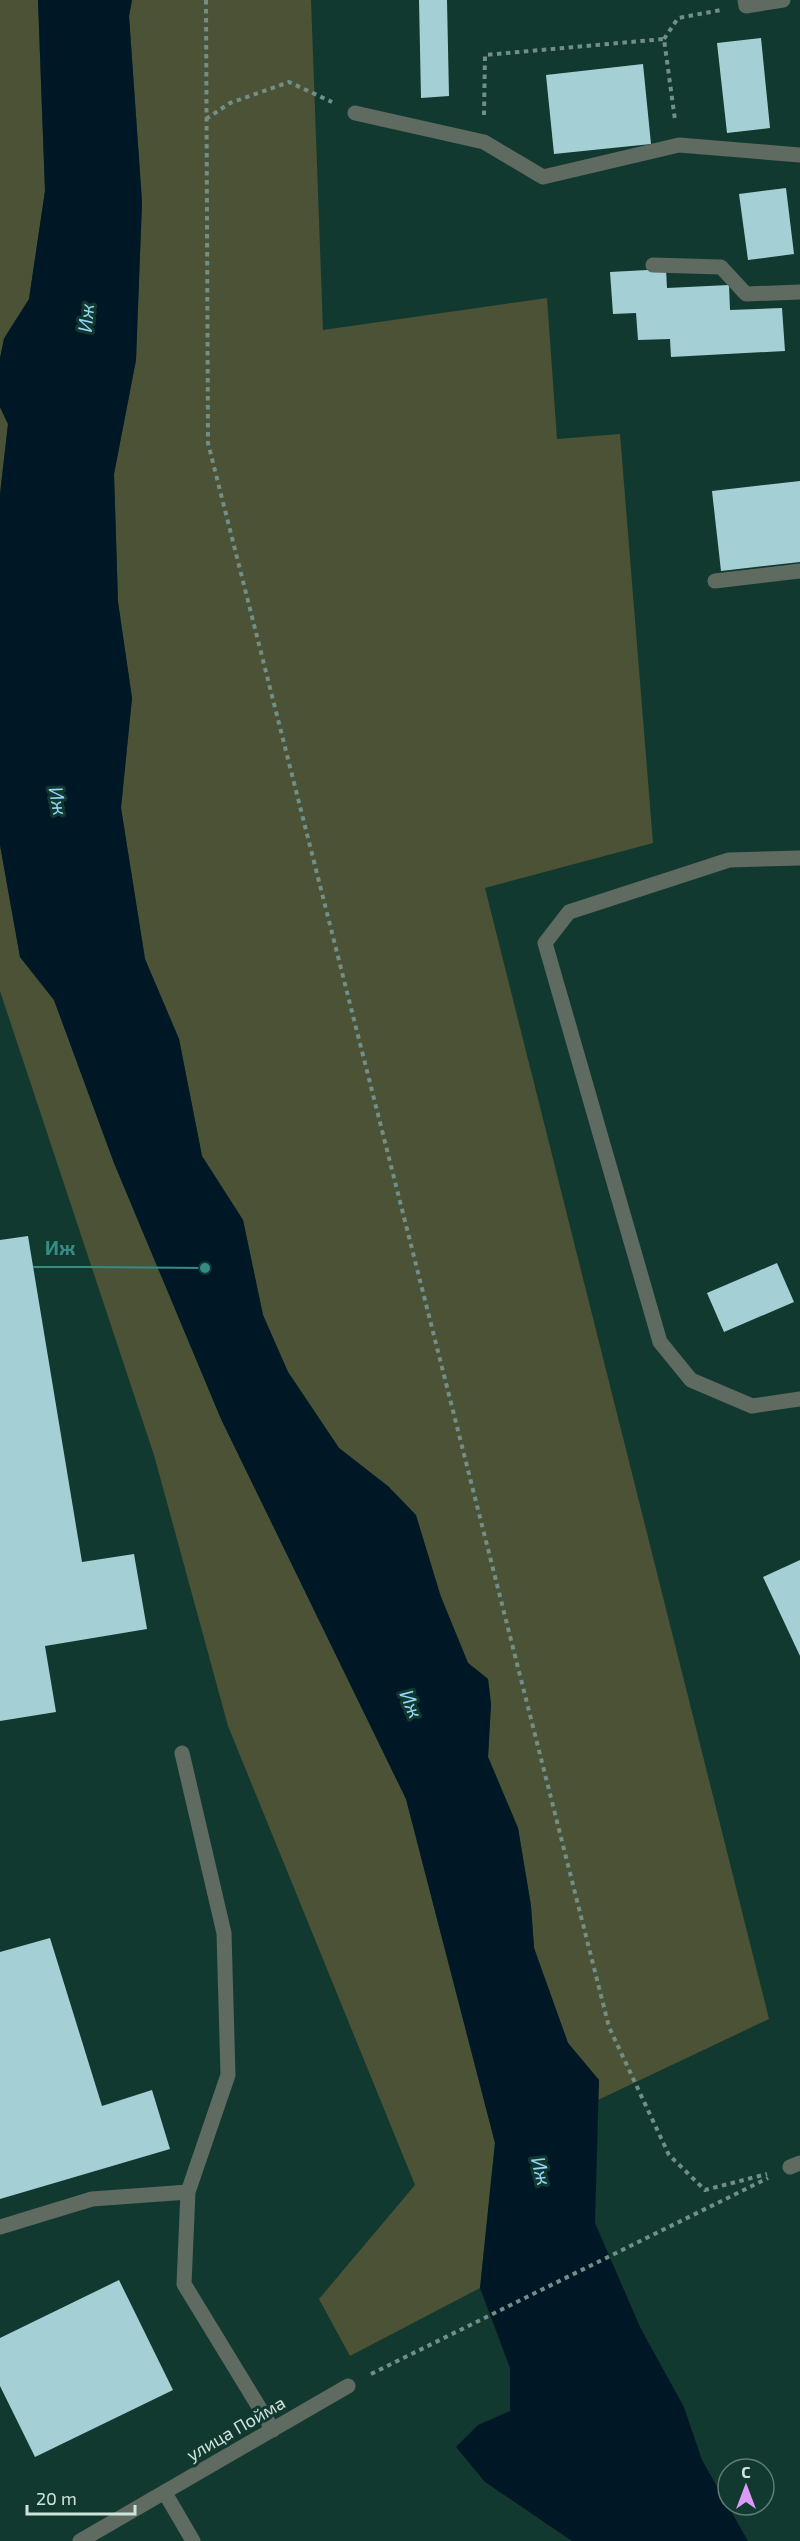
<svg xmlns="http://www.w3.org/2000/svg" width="800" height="2541" font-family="'Exo 2',sans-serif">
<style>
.green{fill:#4b5235}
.water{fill:#001825}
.building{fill:#a4d0d5}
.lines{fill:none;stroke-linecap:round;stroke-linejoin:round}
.path{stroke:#718f87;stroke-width:4;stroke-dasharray:4.5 4.5;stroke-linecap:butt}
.service{stroke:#5f6a60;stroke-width:15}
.labels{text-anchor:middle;stroke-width:6;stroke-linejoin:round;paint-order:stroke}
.street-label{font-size:18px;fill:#cfe3dd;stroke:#123930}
.water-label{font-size:20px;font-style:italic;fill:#96d6f8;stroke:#123930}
.leader{fill:none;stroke:#358c84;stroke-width:2}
.callout-dot{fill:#358c84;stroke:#123930;stroke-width:2}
.callout-label{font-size:20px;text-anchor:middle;font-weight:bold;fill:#358c84;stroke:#123930;stroke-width:6;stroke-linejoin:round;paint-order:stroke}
</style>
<rect width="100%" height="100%" fill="#123930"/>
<path class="green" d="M0 0H38L45 191 29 299 4 338 0 358Z
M132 0H311L323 330 547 298 557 439 620 434 653 843 485 888 769 2019 598 2100 599 2080 568 2043 534 1948 531 1906 518 1828 488 1757 491 1704 488 1679 468 1663 441 1597 389 1487 339 1448 288 1372 263 1315 243 1220 202 1156 179 1039 145 959 121 808 132 698 118 602 114 474 136 360 142 202 129 16Z
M0 407 8 424 0 494Z
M0 845 20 957 54 1000 114 1163 221 1419 406 1799 495 2143 480 2288 350 2356 319 2299 415 2185 228 1726 154 1455 0 991Z"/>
<path class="water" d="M38 0H132L129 16 142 202 136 360 114 474 118 602 132 698 121 808 145 959 179 1039 202 1156 243 1220 263 1315 288 1372 339 1448 389 1487 416 1515 441 1597 468 1663 488 1679 491 1704 488 1757 518 1828 531 1906 534 1948 568 2043 599 2080 595 2223 641 2329 684 2407 702 2460 748 2541H572L485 2482 456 2447 478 2425 510 2411V2368L480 2288 495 2143 406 1799 221 1419 114 1163 54 1000 20 957 0 845V494L8 424 0 407V358L4 339 29 299 45 191Z"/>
<path class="building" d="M419 0H447L449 96 421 98Z
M761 38 770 128 727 133 717 43Z
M643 64 651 144 554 154 546 75Z
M786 188 794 254 748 260 739 194Z
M666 269 667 288 729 285 730 310 782 308 785 351 671 357 670 339 638 340 636 313 613 314 610 272Z
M800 481V562L721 571 712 491Z
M28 1236 82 1562 134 1554 147 1629 45 1646 56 1712 0 1721V1240Z
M777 1263 794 1302 724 1332 707 1293Z
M800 1560V1656L763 1577Z
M50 1938 102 2106 152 2090 170 2149 0 2199V1952Z
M119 2280 173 2390 35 2457 0 2386V2338Z"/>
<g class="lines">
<path class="path" d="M206 0 208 443 609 2027 669 2155 705 2190 767 2174
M664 39 678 18 721 10
M484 115 485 55 664 39 675 120
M206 119 230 103 289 82 332 102
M371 2374 768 2178"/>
<path class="service" d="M745 0 746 6 783 0
M355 113 484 142 543 177 679 145 800 155
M653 265 721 267 746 294 800 292
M715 581 800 571
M800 858 729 860 569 912 545 943 660 1342 691 1380 752 1406 800 1399
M182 1753 224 1933 228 2075 188 2192
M790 2167 800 2163
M0 2227 92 2199 188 2192 184 2284 273 2430
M165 2493 193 2541
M80 2541 348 2386"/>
</g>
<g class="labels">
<g class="street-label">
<text transform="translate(236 2429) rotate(-30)" y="6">улица Пойма</text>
</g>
<g class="water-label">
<text transform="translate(86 318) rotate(-85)" y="7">Иж</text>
<text transform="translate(58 801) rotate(80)" y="7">Иж</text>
<text transform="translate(411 1704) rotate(67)" y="7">Иж</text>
<text transform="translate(541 2171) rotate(76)" y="7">Иж</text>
</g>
</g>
<path class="leader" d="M205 1268L87 1267H33"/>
<circle class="callout-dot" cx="205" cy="1268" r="6"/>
<g class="callout-label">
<text x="60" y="1255">Иж</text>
</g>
<g transform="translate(746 2487)"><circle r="28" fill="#123930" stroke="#5e7d75" stroke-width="1.5"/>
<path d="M0-4.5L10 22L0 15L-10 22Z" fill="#da9af6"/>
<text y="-9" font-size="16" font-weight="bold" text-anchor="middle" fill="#cfe3dd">С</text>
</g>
<path d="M27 2505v9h108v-9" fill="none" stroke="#cfe3dd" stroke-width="3"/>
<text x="36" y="2505" font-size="18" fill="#cfe3dd" stroke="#123930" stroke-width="4.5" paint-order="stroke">20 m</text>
</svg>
